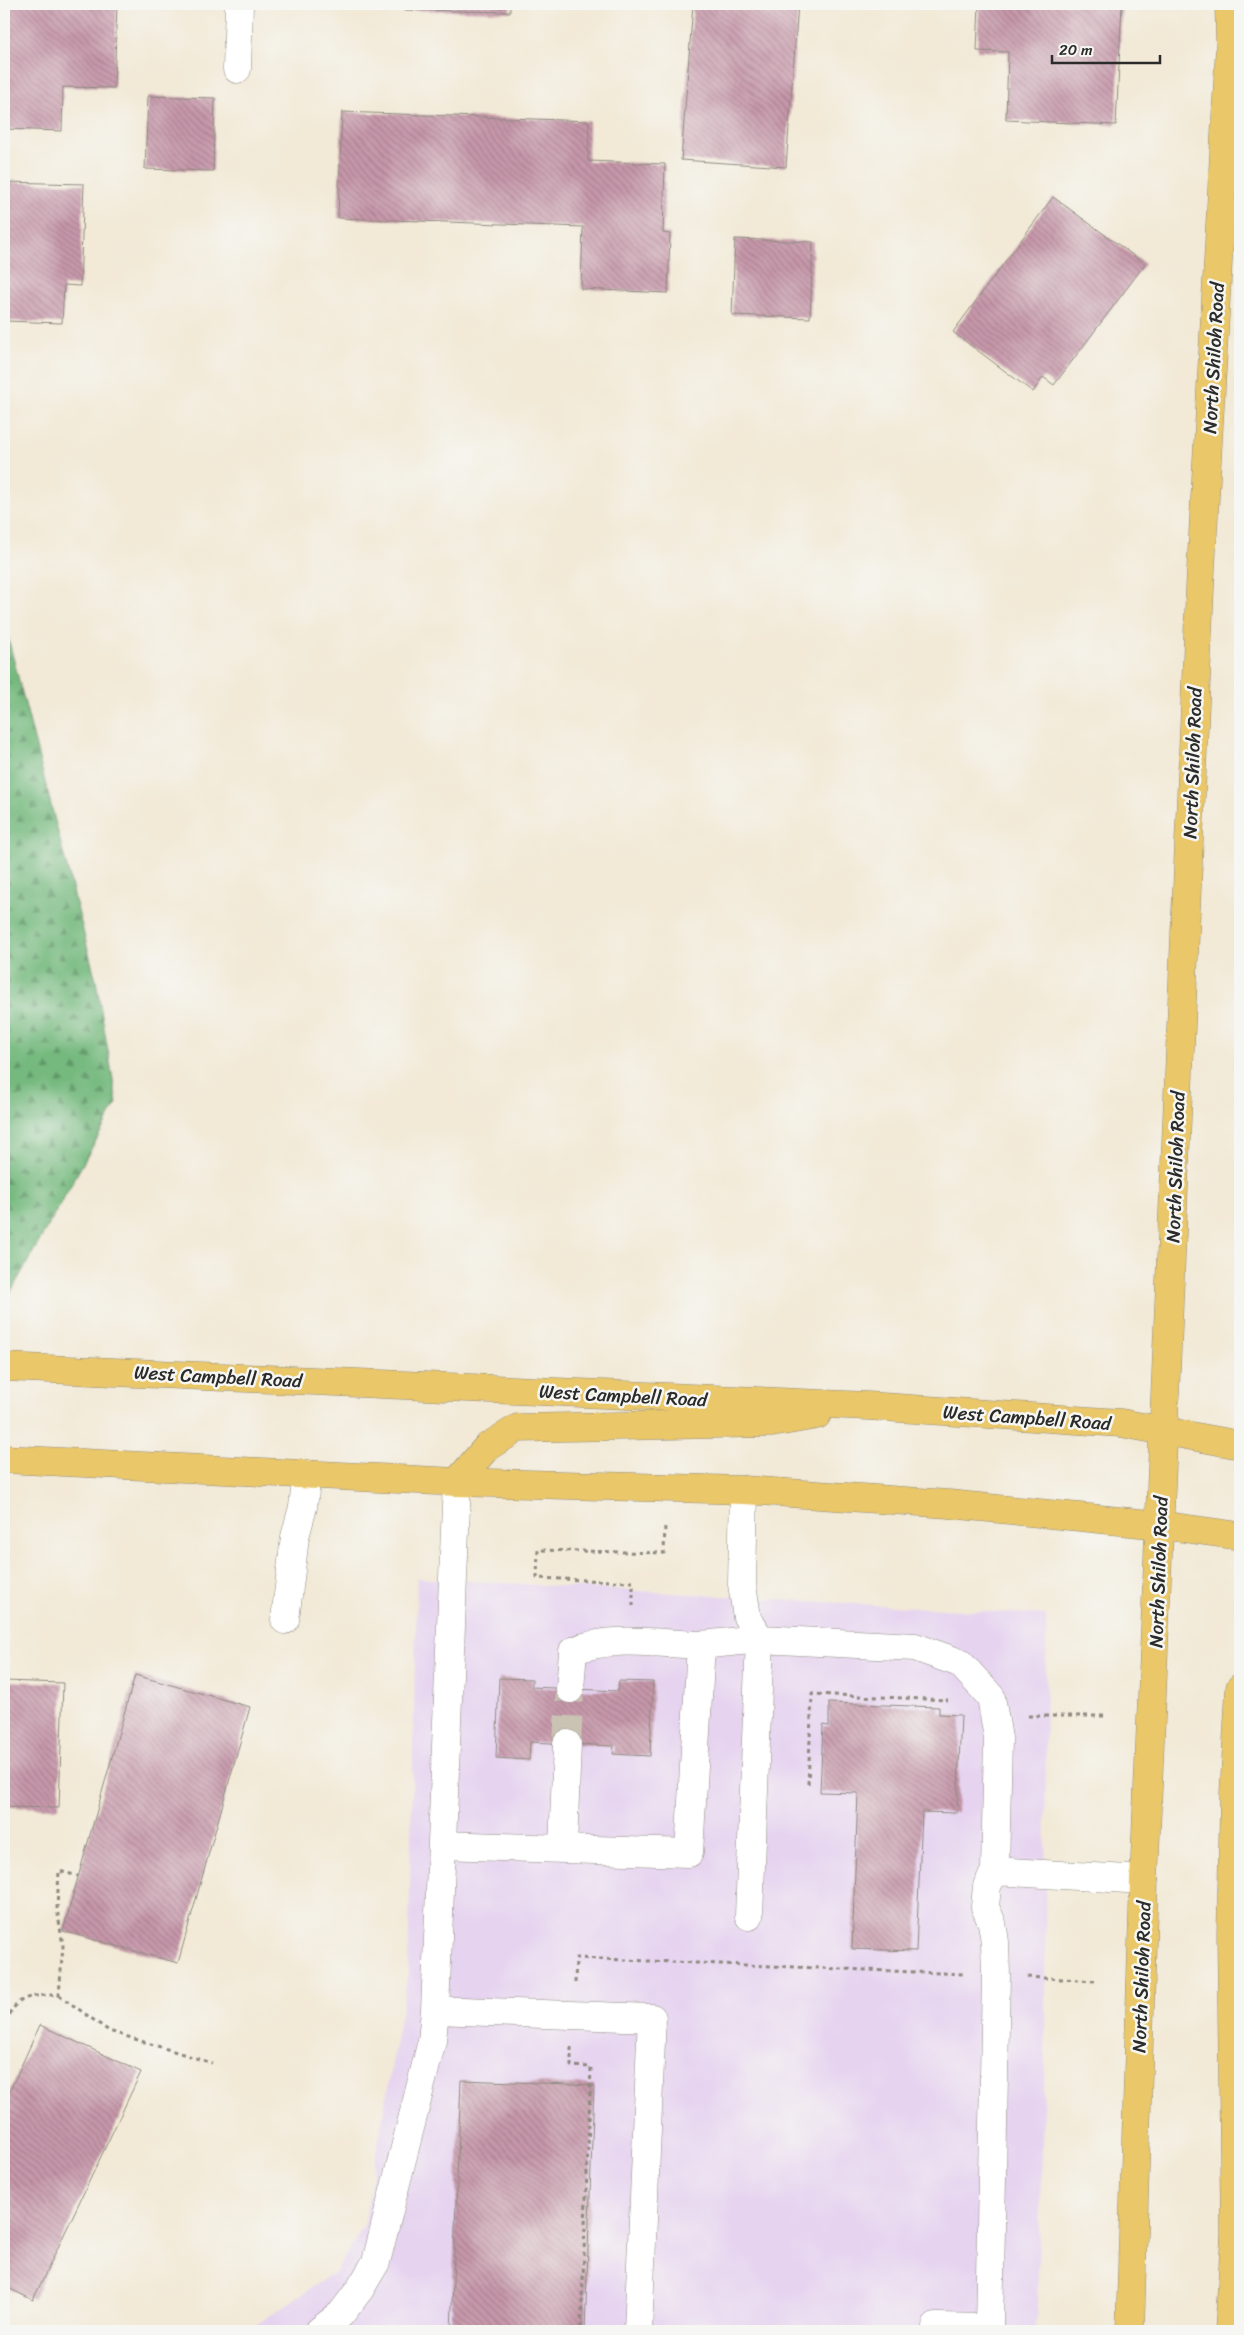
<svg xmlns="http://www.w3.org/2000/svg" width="1244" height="2335" font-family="Sriracha,sans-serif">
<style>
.built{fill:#e6d3f0}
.forest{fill:url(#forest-firs);stroke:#507254}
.building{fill:url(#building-back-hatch)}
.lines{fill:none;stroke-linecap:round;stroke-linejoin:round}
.minor-tunnel{stroke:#cac3b4;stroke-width:28;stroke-dasharray:28 14;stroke-linecap:butt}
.minor-casing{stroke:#8e8a80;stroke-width:29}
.major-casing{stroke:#8e8a80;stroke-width:29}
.path{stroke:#8e8a80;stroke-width:3;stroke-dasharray:4 4;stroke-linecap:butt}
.minor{stroke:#fff;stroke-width:28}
.major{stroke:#eac769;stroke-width:28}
.labels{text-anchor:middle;stroke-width:5;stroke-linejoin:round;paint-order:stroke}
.street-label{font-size:19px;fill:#2b2b2b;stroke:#f6f6f2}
</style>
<defs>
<pattern id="forest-firs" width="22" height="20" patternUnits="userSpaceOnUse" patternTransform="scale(1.25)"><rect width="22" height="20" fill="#74b97e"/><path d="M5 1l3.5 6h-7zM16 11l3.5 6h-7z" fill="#5f9767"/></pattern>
<pattern id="building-back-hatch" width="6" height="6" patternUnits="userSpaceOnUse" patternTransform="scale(1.25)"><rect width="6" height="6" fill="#c798aa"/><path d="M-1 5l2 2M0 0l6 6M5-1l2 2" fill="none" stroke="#a27c8b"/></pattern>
</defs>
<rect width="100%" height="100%" fill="#f6f6f2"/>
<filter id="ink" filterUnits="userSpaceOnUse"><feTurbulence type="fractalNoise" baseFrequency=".02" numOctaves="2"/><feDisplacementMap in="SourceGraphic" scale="10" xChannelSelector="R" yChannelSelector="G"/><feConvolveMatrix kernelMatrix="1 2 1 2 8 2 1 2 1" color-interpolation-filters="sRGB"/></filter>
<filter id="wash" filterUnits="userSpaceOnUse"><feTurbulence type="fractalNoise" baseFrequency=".0096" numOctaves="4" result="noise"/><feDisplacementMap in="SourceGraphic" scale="20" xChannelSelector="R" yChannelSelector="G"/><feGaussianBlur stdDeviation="1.12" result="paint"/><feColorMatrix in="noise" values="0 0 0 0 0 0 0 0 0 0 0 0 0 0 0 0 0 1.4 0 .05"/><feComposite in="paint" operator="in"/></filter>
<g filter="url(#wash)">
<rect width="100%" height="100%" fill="#f2e9d6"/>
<path class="built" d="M417 1578 1046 1615 1045 2054 1036 2331H247L336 2271 364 2225 408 1972Z"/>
<path class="forest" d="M4 622 96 981 117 1103 4 1304Z"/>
<g id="blocks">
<path class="building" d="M4 4H117L114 88 63 87 62 131 4 129Z
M404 4H510V12L404 10Z
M693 4H798L786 167 681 160Z
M979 4H1122L1116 125 1006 120 1008 52 977 51Z
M148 96 215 98 213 171 145 169Z
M342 112 589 121 588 161 665 164 663 233 670 234 668 293 581 289 583 227 338 218Z
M4 182 84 184 80 286 64 285 62 323 4 321Z
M1053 197 1145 264 1054 385 1043 377 1033 392 953 332Z
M735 239 813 242 810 318 732 315Z
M135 1675 250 1707 178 1963 63 1931Z
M499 1678 532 1679V1687L618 1691 619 1681 653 1682 650 1756 613 1754 614 1746 530 1742 529 1760 496 1758Z
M4 1681 63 1683 59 1808 4 1807Z
M829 1703 939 1707V1714L961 1715 957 1813 922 1812 916 1951 852 1949 858 1793 820 1792 823 1725 829 1726Z
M40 2025 141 2072 33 2300 4 2286V2103Z
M461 2080 594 2085 585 2331H451Z"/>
</g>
</g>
<g filter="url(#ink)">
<use href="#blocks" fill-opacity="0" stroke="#8e8a80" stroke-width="1"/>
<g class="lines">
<path class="minor-tunnel" d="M567 1744 570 1689"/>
<defs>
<path id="minor" d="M237 69 239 4
M457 1482 435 2010 652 2018 638 2331
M744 1490 742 1584 747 1617 760 1639 915 1647 960 1663 991 1697 998 1738 995 1871
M285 1620 295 1537 303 1507 307 1474
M570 1689 573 1651C610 1635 660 1644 701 1645
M442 1845 689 1853 701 1645 760 1639 749 1916
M563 1848 567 1744
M319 2331 341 2314 360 2289 376 2262 432 2041 435 2010
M936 2331V2327L989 2328 996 1975 995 1942 992 1923 985 1907 987 1886 995 1871 1144 1880"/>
<path id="major" d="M4 1367 868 1406 1121 1423 1240 1445
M4 1459 457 1482 744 1490 949 1504 1160 1525 1240 1536
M457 1482 487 1447 518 1428 772 1423 817 1415
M1130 2331 1144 1880 1200 588 1230 43 1229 4
M1229 2331 1235 2235 1231 1935 1234 1794 1240 1688"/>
</defs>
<use href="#minor" class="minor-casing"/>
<use href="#major" class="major-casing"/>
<path class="path" d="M633 1606V1582L537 1578 538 1550 664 1553 665 1525
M1028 1716H1107
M808 1784 812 1694 948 1700
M1027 1977 1097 1981
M575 1983 576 1958 964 1974
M59 1995 109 2031 212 2063
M4 2030C14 1996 26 1995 59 1995L63 1946 57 1908 59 1871 78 1876
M571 2047V2066L591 2067 581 2331"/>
<use href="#minor" class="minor"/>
<use href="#major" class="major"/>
</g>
</g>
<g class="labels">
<g class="street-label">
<text transform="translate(1213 358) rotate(-87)" y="7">North Shiloh Road</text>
<text transform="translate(1192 763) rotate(-88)" y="7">North Shiloh Road</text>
<text transform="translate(1175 1167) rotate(-88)" y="7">North Shiloh Road</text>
<text transform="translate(218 1376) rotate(3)" y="7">West Campbell Road</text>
<text transform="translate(623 1395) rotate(3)" y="7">West Campbell Road</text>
<text transform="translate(1027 1417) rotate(4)" y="7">West Campbell Road</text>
<text transform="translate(1158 1572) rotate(-88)" y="7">North Shiloh Road</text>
<text transform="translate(1141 1977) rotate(-88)" y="7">North Shiloh Road</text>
</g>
</g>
<rect width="1244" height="2335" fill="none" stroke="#f6f6f2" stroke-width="20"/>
<path d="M1052 55v8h108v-8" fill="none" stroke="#2b2b2b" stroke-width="2.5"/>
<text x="1059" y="55" font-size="15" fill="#2b2b2b" stroke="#f6f6f2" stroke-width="4" paint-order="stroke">20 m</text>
</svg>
